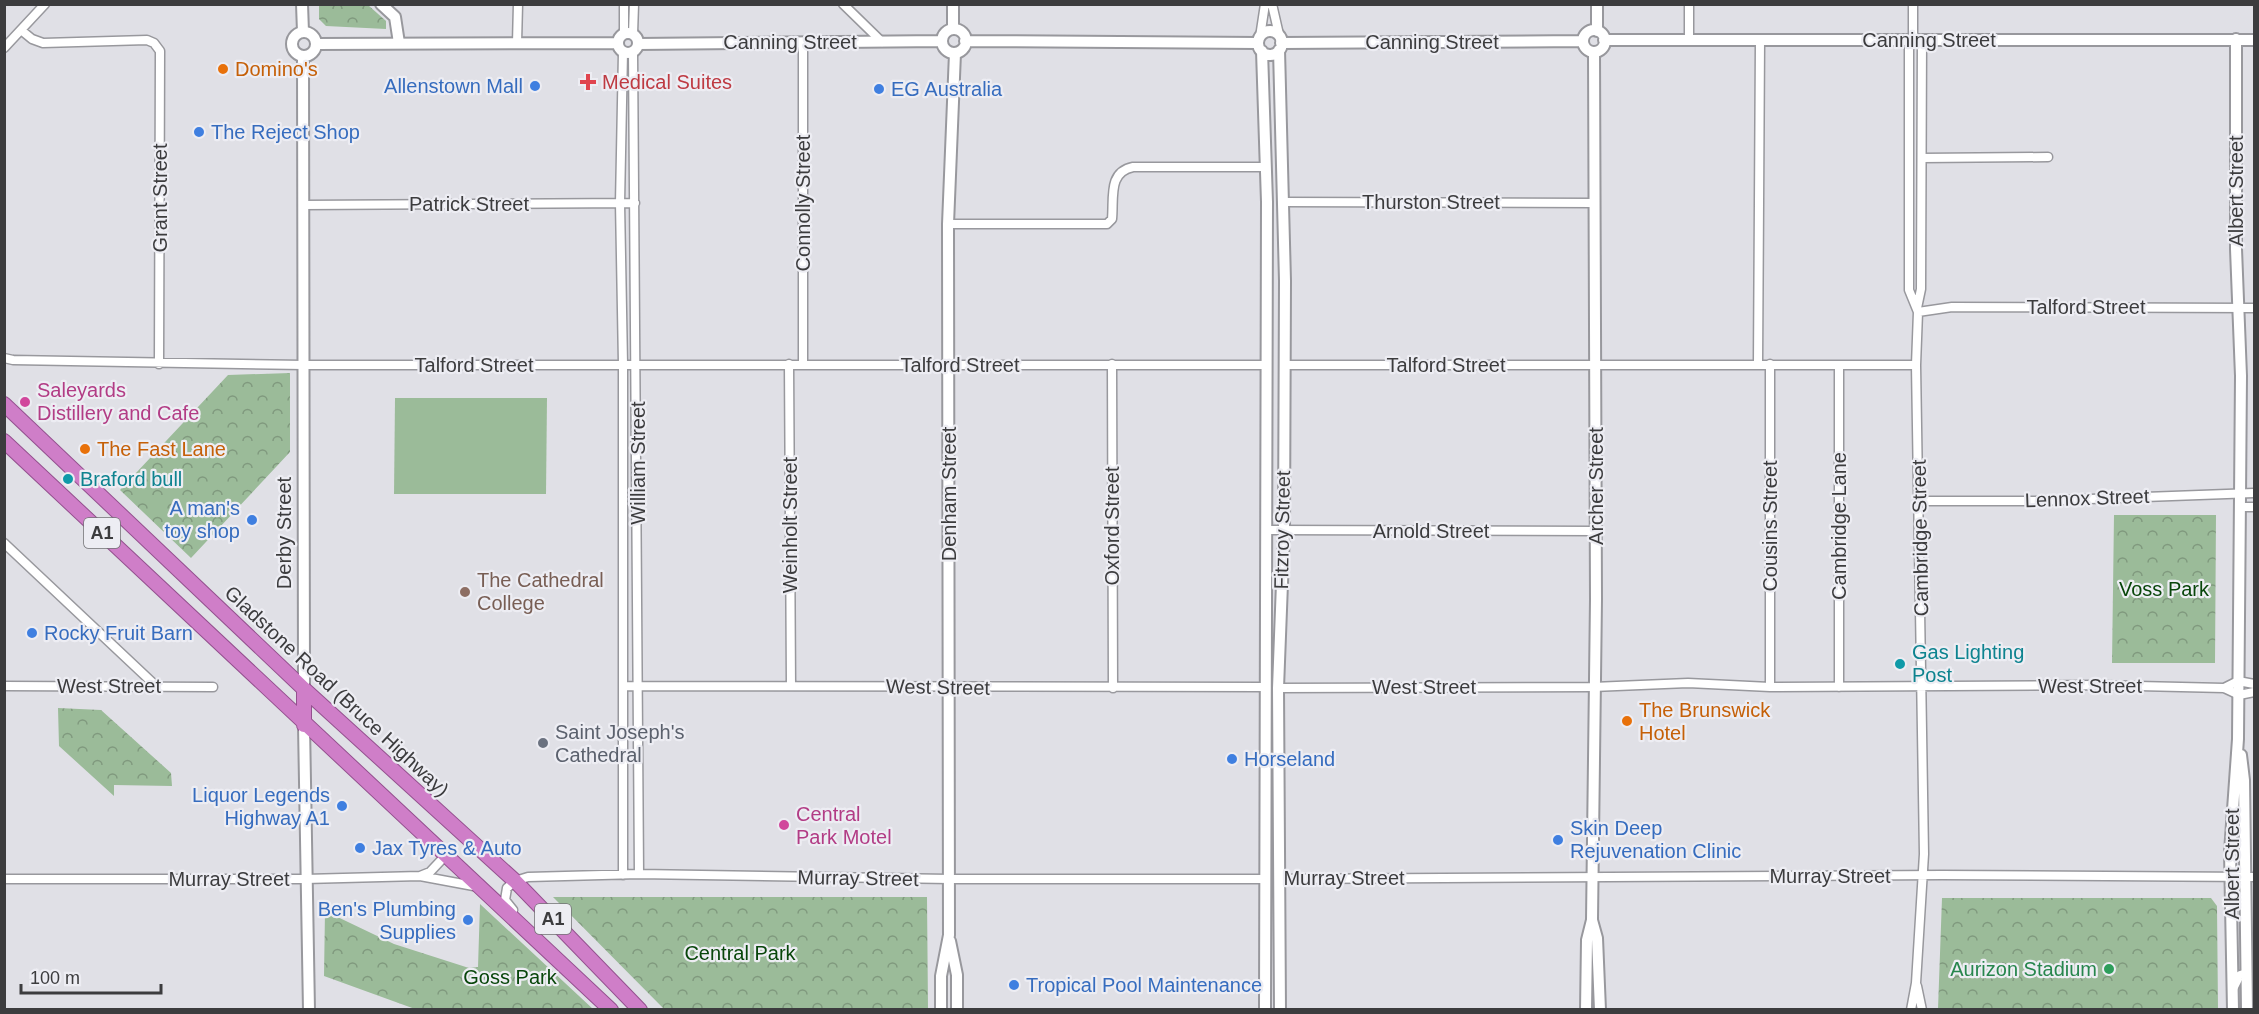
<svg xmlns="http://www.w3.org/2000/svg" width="2259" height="1014" font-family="Helvetica,sans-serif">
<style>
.grass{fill:#9bbb99}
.park{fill:url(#park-crowns)}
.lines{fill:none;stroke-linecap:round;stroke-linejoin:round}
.minor-casing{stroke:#98989d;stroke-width:11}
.tertiary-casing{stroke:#98989d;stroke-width:14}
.trunk-casing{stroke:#94518f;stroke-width:16}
.minor{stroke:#fff;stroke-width:8}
.tertiary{stroke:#fff;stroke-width:10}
.trunk{stroke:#cf7ec8;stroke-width:14}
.food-dot{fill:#e8710a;stroke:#ededf3;stroke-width:2}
.health-dot{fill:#e0444e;stroke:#ededf3;stroke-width:2}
.shop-dot{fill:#3f7fe0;stroke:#ededf3;stroke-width:2}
.hotel-dot{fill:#d1479c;stroke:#ededf3;stroke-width:2}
.culture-dot{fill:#0f9aa8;stroke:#ededf3;stroke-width:2}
.education-dot{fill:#8d6e63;stroke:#ededf3;stroke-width:2}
.worship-dot{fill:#6b7280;stroke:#ededf3;stroke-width:2}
.leisure-dot{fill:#2e9e5b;stroke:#ededf3;stroke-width:2}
.labels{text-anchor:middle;stroke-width:4.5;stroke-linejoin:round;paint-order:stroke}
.shield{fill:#ededf3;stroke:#717174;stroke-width:1.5}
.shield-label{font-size:18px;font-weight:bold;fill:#3c3c3e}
.street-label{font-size:20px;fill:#3c3c3e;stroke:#ededf3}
.food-label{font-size:20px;fill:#c56008;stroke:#ededf3;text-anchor:start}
.health-label{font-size:20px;fill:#be3a42;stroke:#ededf3;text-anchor:start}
.shop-label{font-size:20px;fill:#366cbe;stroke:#ededf3;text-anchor:start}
.hotel-label{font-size:20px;fill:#b23c85;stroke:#ededf3;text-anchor:start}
.culture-label{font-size:20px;fill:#0d838f;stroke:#ededf3;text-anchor:start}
.education-label{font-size:20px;fill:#785e54;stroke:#ededf3;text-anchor:start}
.park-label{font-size:20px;fill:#08460a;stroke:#ededf3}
.worship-label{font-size:20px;fill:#5b616d;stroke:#ededf3;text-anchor:start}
.leisure-label{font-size:20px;fill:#27864d;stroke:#ededf3;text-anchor:end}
</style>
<defs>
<pattern id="park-crowns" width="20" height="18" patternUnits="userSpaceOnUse" patternTransform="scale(1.5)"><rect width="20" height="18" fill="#9bbb99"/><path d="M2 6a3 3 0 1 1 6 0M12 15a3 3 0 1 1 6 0" fill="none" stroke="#80997e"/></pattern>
</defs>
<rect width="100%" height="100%" fill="#e0e0e6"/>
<path class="grass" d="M395 398H547L546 494H394Z"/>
<path class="park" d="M319 5H368L386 21V29L326 26 319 19Z
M290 373V452L191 558 120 490 228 375Z
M2114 515H2216L2215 663H2112Z
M58 708 101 710 171 773 172 786 114 785V796L59 746Z
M553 897H927L928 1009H664Z
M1942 898H2211L2217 906 2218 1009H1938Z
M480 904 593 1009H415L324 976 325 911 394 944 469 968 478 967Z"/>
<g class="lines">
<defs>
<path id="minor" d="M843 4 882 42
M1272 4 1280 39
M1913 4V39
M21 30 32 39 43 43 147 40 154 43 160 51 159 364
M624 34V4
M633 34 634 4
M1260 37 1265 4
M1689 39V4
M1909 40V290L1918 312 1916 365 1924 854 1916 983 1911 1010
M517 43 518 4
M4 48 45 4
M623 52 620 203 623 364V875
M633 52 639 874
M1922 158 2048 157
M1282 202 1595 203
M303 205 635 203
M948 224H1107L1112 219C1114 197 1108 172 1133 167H1266
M1917 308 1921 289 1922 39
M1918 312 1952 307 2254 308
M4 358 13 360 304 365H1267
M789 364 791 686
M803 364V42
M1112 364 1113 688
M1758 364 1760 41
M1284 365H1916
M1920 501H2035L2254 493
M2240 507H2254
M1266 530 1596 531
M4 543 156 686
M4 686 213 687
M624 686 1264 687
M1770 687V364
M1839 687V365
M1278 688 1593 687 1688 683 1770 687 2095 685 2224 688 2239 695 2254 692
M2224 688 2238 681 2254 684
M420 876 479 887
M4 879H305L420 876 430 872 446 855
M1279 879 1942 875 2254 877
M513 910 505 900 507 888 515 881 528 877 639 874 950 879H1264
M1917 986 1922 1010
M2233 989 2240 975 2247 973"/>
<path id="tertiary" d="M302 4 303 32
M381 4 395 17 399 43
M953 4V29
M942 41a12 12 0 1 1 24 0a12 12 0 1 1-24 0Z
M1583 41a11 11 0 1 1 22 0a11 11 0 1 1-22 0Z
M1597 31V4
M1258 43a12 12 0 1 1 24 0a12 12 0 1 1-24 0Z
M292 44a12 12 0 1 1 24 0a12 12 0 1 1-24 0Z
M618 43a10 10 0 1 1 20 0a10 10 0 1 1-20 0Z
M1604 40H2254
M965 41 1258 43
M1281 43 1583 41
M316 44 618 43
M638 44 942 41
M1279 50 1285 281 1284 531 1278 688 1280 1010
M1262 51 1267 202 1265 1010
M303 56 304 689
M304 725 309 1010
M2241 755 2244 780 2247 1010
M1592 920 1597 938 1600 1010
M950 941 957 975V1010
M941 1010V976L949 935 948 224 955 53
M1586 1010 1587 940 1592 920 1596 599 1594 52
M2233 1010 2230 852 2238 739 2241 376 2236 249V39"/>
<path id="trunk" d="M4 404 304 689 515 881 640 1010
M4 441 611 1010
M304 689V725"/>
</defs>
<use href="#minor" class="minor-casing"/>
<use href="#tertiary" class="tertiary-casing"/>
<use href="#trunk" class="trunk-casing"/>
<use href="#minor" class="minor"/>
<use href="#tertiary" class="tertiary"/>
<use href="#trunk" class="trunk"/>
</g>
<g class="food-dot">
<circle cx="223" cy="69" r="6"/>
<circle cx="85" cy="449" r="6"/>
<circle cx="1627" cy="721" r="6"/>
</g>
<path class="health-dot" d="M585 73h6v6h6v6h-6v6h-6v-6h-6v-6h6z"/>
<g class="shop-dot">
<circle cx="535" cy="86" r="6"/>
<circle cx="879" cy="89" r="6"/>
<circle cx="199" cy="132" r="6"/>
<circle cx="252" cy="520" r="6"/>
<circle cx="32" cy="633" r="6"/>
<circle cx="1232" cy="759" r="6"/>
<circle cx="342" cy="806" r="6"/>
<circle cx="1558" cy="840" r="6"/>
<circle cx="360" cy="848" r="6"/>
<circle cx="468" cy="920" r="6"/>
<circle cx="1014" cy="985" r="6"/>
</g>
<g class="hotel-dot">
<circle cx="25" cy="402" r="6"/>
<circle cx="784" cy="825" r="6"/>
</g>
<g class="culture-dot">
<circle cx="68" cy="479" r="6"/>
<circle cx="1900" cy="664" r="6"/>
</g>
<circle class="education-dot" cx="465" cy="592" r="6"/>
<circle class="worship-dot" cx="543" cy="743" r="6"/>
<circle class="leisure-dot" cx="2109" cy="969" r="6"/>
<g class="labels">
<g class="shield">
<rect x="84" y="518" width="36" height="30" rx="4.5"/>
<rect x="535" y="904" width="36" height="30" rx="4.5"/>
</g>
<g class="shield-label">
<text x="102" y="539">A1</text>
<text x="553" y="925">A1</text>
</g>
<g class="street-label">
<text x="1929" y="47">Canning Street</text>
<text x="790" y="49">Canning Street</text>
<text x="1432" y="49">Canning Street</text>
<text transform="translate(2236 191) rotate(-90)" y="7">Albert Street</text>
<text transform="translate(160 198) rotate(-90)" y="7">Grant Street</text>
<text x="1431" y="209">Thurston Street</text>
<text transform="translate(803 203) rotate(-90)" y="7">Connolly Street</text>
<text x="469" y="211">Patrick Street</text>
<text x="2086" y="314">Talford Street</text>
<text x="474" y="372">Talford Street</text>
<text x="960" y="372">Talford Street</text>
<text x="1446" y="372">Talford Street</text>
<text transform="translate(638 463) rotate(-90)" y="7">William Street</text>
<text transform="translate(1596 486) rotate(-90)" y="7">Archer Street</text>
<text transform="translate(949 494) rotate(-90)" y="7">Denham Street</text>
<text transform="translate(2087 498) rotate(-2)" y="7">Lennox Street</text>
<text transform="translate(790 525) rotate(-90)" y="7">Weinholt Street</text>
<text transform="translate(1112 526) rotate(-90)" y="7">Oxford Street</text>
<text transform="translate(1770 526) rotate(-90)" y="7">Cousins Street</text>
<text transform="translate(1839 526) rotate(-90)" y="7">Cambridge Lane</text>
<text transform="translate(1282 530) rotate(-89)" y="7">Fitzroy Street</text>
<text x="1431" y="538">Arnold Street</text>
<text transform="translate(284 533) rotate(-90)" y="7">Derby Street</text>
<text transform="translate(1920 538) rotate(-91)" y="7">Cambridge Street</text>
<text x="109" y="693">West Street</text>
<text x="2090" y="693">West Street</text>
<text transform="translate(938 687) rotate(1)" y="7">West Street</text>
<text x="1424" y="694">West Street</text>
<text transform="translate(337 691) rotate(43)" y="7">Gladstone Road (Bruce Highway)</text>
<text transform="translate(2232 864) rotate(-90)" y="7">Albert Street</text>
<text x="1830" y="883">Murray Street</text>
<text transform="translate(858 878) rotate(1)" y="7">Murray Street</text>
<text x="1344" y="885">Murray Street</text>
<text x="229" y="886">Murray Street</text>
</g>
<g class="food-label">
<text x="235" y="76">Domino's</text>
<text x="97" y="456">The Fast Lane</text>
<text x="1639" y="717">The Brunswick<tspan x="1639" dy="23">Hotel</tspan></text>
</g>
<g class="health-label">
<text x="602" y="89">Medical Suites</text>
</g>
<g class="shop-label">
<text x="523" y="93" text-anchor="end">Allenstown Mall</text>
<text x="891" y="96">EG Australia</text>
<text x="211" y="139">The Reject Shop</text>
<text x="240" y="515" text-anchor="end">A man's<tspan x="240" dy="23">toy shop</tspan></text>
<text x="44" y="640">Rocky Fruit Barn</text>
<text x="1244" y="766">Horseland</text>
<text x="330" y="802" text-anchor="end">Liquor Legends<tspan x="330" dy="23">Highway A1</tspan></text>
<text x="1570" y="835">Skin Deep<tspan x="1570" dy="23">Rejuvenation Clinic</tspan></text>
<text x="372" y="855">Jax Tyres &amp; Auto</text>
<text x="456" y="916" text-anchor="end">Ben's Plumbing<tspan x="456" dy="23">Supplies</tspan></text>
<text x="1026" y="992">Tropical Pool Maintenance</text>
</g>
<g class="hotel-label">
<text x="37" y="397">Saleyards<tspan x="37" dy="23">Distillery and Cafe</tspan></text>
<text x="796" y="821">Central<tspan x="796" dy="23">Park Motel</tspan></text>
</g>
<g class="culture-label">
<text x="80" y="486">Braford bull</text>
<text x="1912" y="659">Gas Lighting<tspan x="1912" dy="23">Post</tspan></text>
</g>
<g class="education-label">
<text x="477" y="587">The Cathedral<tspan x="477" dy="23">College</tspan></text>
</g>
<g class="park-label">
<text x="2164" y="596">Voss Park</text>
<text x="740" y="960">Central Park</text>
<text x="510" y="984">Goss Park</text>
</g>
<g class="worship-label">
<text x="555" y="739">Saint Joseph's<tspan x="555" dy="23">Cathedral</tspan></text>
</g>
<g class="leisure-label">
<text x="2097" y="976">Aurizon Stadium</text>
</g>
</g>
<rect width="2259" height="1014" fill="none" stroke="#3c3c3e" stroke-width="12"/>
<path d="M21 984v9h140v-9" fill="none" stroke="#3c3c3e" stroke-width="3"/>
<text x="30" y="984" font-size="18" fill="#3c3c3e" stroke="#ededf3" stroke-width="4.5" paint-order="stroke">100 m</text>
</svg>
